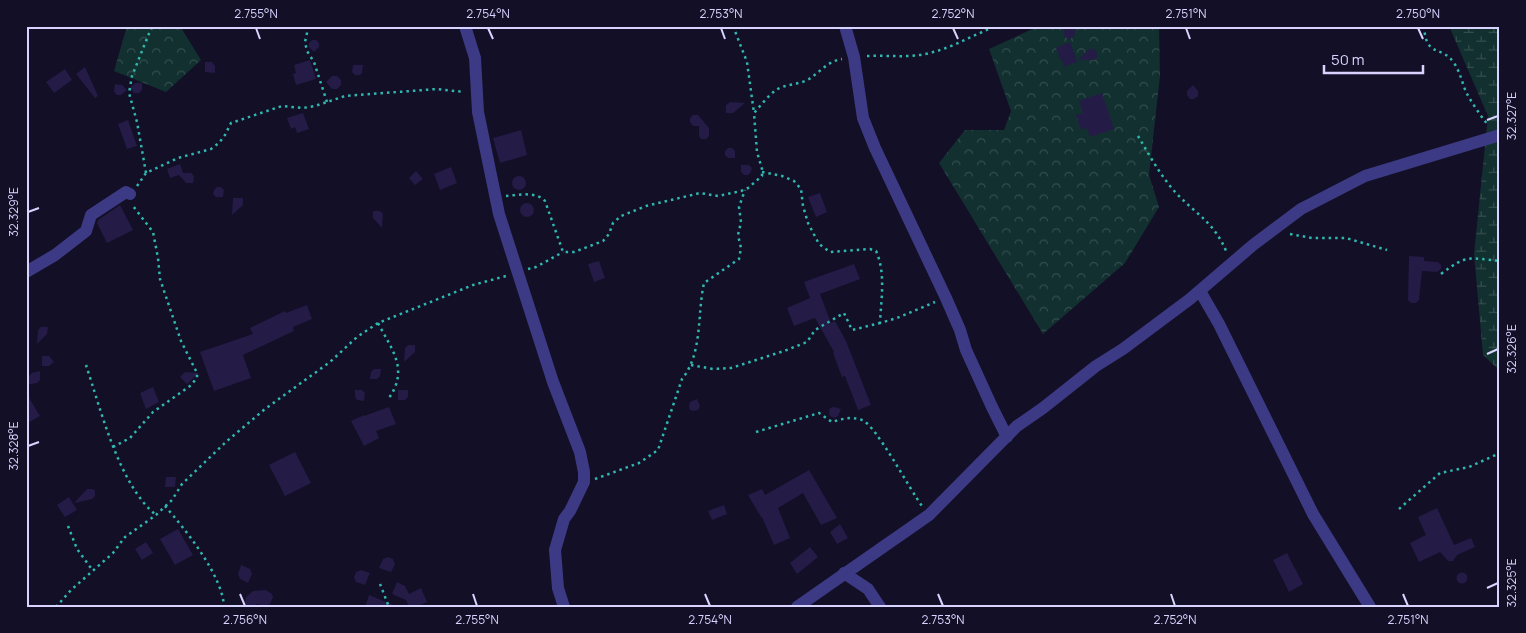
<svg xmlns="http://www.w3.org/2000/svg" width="1526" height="633" font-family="Manrope,sans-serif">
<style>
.forest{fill:url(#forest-crowns)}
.wetland{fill:url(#wetland-marsh)}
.building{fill:#241b47}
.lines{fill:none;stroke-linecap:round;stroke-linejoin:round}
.path{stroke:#2fb8b0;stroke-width:2.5;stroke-dasharray:2.5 4;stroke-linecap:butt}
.street{stroke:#3d3a85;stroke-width:12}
.ticks{fill:none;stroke:#d9d4ff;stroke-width:2}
.neatline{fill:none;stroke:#d9d4ff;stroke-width:2}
.ticks-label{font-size:12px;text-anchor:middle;fill:#d9d4ff}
</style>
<defs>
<pattern id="forest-crowns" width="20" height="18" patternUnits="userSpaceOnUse" patternTransform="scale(1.25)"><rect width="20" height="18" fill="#12302f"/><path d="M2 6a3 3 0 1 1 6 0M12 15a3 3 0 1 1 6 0" fill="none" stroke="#344d4e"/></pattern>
<pattern id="wetland-marsh" width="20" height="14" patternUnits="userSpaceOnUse" patternTransform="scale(1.25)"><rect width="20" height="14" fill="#12302f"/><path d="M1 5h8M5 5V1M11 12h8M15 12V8" fill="none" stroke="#344d4e"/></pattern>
</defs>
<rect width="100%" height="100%" fill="#130f26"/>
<path class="forest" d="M127 26H180L201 60 166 92 114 71Z
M1039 26H1159L1160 76 1149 175 1159 207 1125 263 1043 334 939 163 965 130H1004L1011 111 989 49Z"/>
<path class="wetland" d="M1449 26H1500V371L1483 355 1474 254 1488 116Z"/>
<path class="building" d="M1067 27H1072L1075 30V35L1069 40 1064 35V30Z
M312 40H316L319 43V47L314 52 309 47V43Z
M1070 42 1077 62 1063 67 1064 62H1062L1056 48Z
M1089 49H1094L1097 53V57L1094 60H1078Z
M310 60 316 79 296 85 293 74 296 73 294 65Z
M205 62H212L215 66V73L205 72Z
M353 65H363L362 73 360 75H355L352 72Z
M85 67 98 96 95 98 76 74Z
M65 69 72 80 54 93 46 82Z
M332 76H337L341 80V85L337 89H332L326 82Z
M135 83H142V90L139 93H134L130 88Z
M115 84 122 85 127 90 121 95H117L114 92Z
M1193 85 1198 91V96L1194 99H1190L1187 95V91Z
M1102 93 1114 129 1090 137 1087 128 1081 130 1076 115 1083 113 1079 101Z
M730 102 745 103 733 113H726V105Z
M303 113 309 129 297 133 295 127 291 129 287 118Z
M693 115H698L709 128V136L706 139H701L699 136V126H693L690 122V118Z
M128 120 137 146 127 149 118 124Z
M521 130 527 155 500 163 493 138Z
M728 148H732L735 151V158H728L725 155V151Z
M180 164 183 173H191L194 176 193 183H186L179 175 170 178 167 169Z
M741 165H749L752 168 751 172 748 175H744L741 172Z
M451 167 457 183 440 190 434 174Z
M416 171 423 179 415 185 409 178Z
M512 183a7 7 0 1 1 14 0a7 7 0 1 1-14 0Z
M217 187H221L224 190 223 197H216L213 194 214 190Z
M820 193 827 212 816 217 808 197Z
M233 198H243V205L232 215Z
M520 210a7 7 0 1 1 14 0a7 7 0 1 1-14 0Z
M120 205 133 230 107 243 97 223 98 220Z
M373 211H380L383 214 382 228 373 218Z
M1409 256 1424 257V261L1438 262 1441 265V269L1437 272 1422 271 1419 300 1416 303H1411L1408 300Z
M599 261 605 278 594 282 588 264Z
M854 264 860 279 820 294 831 323 835 321 846 341 871 405 858 410 845 376 842 377 833 353 834 352 815 318 794 326 787 308 810 298 804 282Z
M307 305 312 319 293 327 294 331 243 355 251 378 214 391 200 352 253 334 250 328 285 311 286 313Z
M41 327H48L47 334 37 344 38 330Z
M408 345H415V352L404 362 405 348Z
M42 356H49L54 362 49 366H42Z
M374 369H381L380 376 377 379H370L371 372Z
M40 371V380L37 383 26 385V379L32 373Z
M185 372 199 373 187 384 180 377Z
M153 387 159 402 146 409 140 393Z
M355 390H362L365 393 364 401 357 400 355 397Z
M398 390H408V397L405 400H398Z
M26 393 40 416 26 424Z
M697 399 700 406 698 410 694 411 690 410 689 406 690 402Z
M389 407 396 424 376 431 379 438 364 446 351 421 364 415V416Z
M834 407 841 409 838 416 834 418 830 416 829 412 830 408Z
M295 452 311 483 285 496 269 465Z
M809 470 837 518 821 525 803 493 778 508 790 538 774 545 762 517H761L748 495 762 489 765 495Z
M166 477H176L175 487H165Z
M87 489H93L95 491V496L92 499 74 503Z
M69 497 77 510 65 517 57 505Z
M724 505 727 514 712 520 708 511Z
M1437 508 1454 545 1471 538 1475 547 1457 555 1453 561H1448L1440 552 1419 562 1410 543 1426 535 1418 517Z
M840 524 848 538 837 544 830 532Z
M178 529 193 555 175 565 160 539Z
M146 542 153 553 142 560 135 549Z
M810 547 818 557 797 574 790 563Z
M1287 553 1303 584 1289 592 1273 560Z
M388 557 393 559 395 564 391 572 379 568 383 559Z
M241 565 250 569 252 574 248 583 240 579 238 574Z
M361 570 370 573 365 585 356 582 354 577 356 572Z
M1456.5 578a5.5 5.5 0 1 1 11 0a5.5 5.5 0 1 1-11 0Z
M397 582 405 586 409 594 421 588 427 602 416 607H409L406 600 392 594Z
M266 590 272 594 273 597 270 604 264 606 257 604 253 607 247 606 245 603 246 597 253 591Z
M369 595 398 607H365Z"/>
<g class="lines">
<path class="path" d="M307 26V33L305 42 307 51 314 62 327 102
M733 26 747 62 754 113
M1424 26C1426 59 1441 44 1454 63 1460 72 1462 82 1466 92 1472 103 1480 115 1488 125
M867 56C886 55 906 58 925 54 951 49 972 35 997 26
M1138 136C1150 156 1161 177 1177 194 1198 216 1214 222 1227 253
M762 172 782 176 794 181 801 189 803 206 808 223 819 244 830 252 870 249 876 251C886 273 881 300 880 323L897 318 935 302
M146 173 137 122 129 93 132 76 152 26
M137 186 146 173 178 158 211 149 219 143 225 135 231 123 282 106 303 108 315 106 345 96 437 89 464 92
M506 196C519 195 536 191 545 201L563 252H574L603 241 609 234 613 223 621 216 646 206 700 193 718 196 741 191 748 188 762 176V169L757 152 754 113C761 105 768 96 776 90 785 84 799 85 809 79 820 72 828 61 842 59
M1290 234 1312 238H1346L1387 250
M528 269 536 267 563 252
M1441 274C1467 254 1469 258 1500 261
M378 323C392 350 409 369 389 398
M86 365C101 410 119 485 156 515
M691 365 713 369 731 368 784 351 807 342 815 330 844 313 852 330 880 323
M756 432 819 413 832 422C842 419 851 416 862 420 876 425 910 490 922 506
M113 447 130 438 153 412 190 386 197 378V373L181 341 160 279 158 258 153 232 133 206
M595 479 639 463 658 450 682 379C703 353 697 314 704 283L739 259 741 248 738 235 741 222 739 207 745 190
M165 506C185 529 223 576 224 607
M1399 509 1440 473 1469 467 1500 453
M68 526 77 549 93 571
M380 584 389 607
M56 607 71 590 113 553 125 537 156 515 172 500 182 484 227 441 265 409 330 362 357 337 378 323 473 285 506 276"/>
<path class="street" d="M465 26 475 58 478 112 499 214 553 382 580 452 584 472V482L570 511 564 519 555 550 558 588 564 607
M845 26 854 57 863 118 875 148 946 298 960 330 966 350 992 407 1007 437
M26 272 55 255 86 231 91 215 126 192 130 194
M1200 291 1219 324 1313 514 1370 607
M844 573 868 589 880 607
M797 607 929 515 1017 426 1043 408 1096 366 1123 349 1190 299 1253 245 1301 209 1365 176 1500 135"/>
</g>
<path class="ticks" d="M256 28 260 39M488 28 493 39M721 28 725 39M953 28 958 39M1186 28 1190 39M1418 28 1423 39M1487 120 1498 116M28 212 39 208M1487 354 1498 349M28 446 39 442M1487 588 1498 583M240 594 245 606M473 594 477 606M705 594 710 606M938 594 943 606M1171 594 1175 606M1403 594 1408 606"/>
<rect width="1526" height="633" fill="none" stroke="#130f26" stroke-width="55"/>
<path d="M1324 65v8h99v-8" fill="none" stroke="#d9d4ff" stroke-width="2.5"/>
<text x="1331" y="65" font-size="15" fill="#d9d4ff" stroke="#130f26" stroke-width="4" paint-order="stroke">50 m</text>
<rect x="28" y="28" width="1470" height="578" class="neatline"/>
<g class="ticks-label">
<text x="256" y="18">2.755°N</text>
<text x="488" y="18">2.754°N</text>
<text x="721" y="18">2.753°N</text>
<text x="953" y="18">2.752°N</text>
<text x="1186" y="18">2.751°N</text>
<text x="1418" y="18">2.750°N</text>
<text transform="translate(1512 116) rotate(-90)" y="4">32.327°E</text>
<text transform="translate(14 212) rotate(-90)" y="4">32.329°E</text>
<text transform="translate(1512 349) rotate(-90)" y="4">32.326°E</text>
<text transform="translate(14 446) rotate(-90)" y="4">32.328°E</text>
<text transform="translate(1512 583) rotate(-90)" y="4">32.325°E</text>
<text x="245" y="624">2.756°N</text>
<text x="477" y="624">2.755°N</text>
<text x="710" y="624">2.754°N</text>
<text x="943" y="624">2.753°N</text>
<text x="1175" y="624">2.752°N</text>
<text x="1408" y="624">2.751°N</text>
</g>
</svg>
